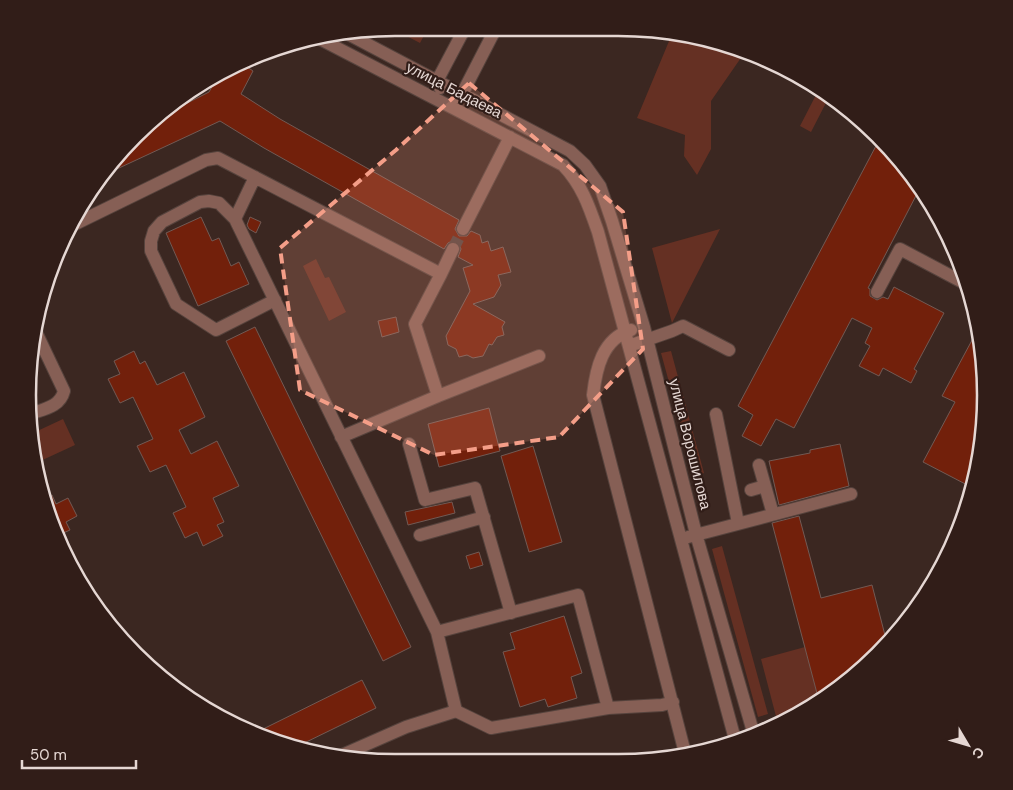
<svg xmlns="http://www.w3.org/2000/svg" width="1013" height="790" font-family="'DM Sans',sans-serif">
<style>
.green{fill:#653023}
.building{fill:#72200b;stroke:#725a54}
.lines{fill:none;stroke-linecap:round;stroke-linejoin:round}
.minor-tunnel{stroke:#54413c;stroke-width:12;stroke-dasharray:12 6;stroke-linecap:butt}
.minor-casing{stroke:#56433d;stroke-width:14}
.minor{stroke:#865f55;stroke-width:12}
.marked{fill:#f49e88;fill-opacity:0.2;stroke:#f49e88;stroke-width:4;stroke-dasharray:10 6;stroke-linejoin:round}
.labels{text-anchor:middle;stroke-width:4.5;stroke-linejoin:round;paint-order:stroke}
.street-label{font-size:15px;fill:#e5d7d3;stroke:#311d18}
.rim{fill:none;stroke:#e5d7d3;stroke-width:2.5}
</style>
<rect width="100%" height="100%" fill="#3b2721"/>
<path class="green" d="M391 28H428L420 43Z
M672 34 736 47 745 52 711 101V149L697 175 684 156 685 135 637 118Z
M818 91 829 97 811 132 800 126Z
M720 229 672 323 652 248Z
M316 259 325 278 329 277 346 312 329 321 303 266Z
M671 351 704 473 695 477 661 353Z
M63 419 75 445 36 463 33 433Z
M722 546 768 714 758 717 712 549Z
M805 647 819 701 802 713 778 724 761 659Z"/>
<path class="building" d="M243 64 253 71 241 94 280 119 459 220 455 229 459 236H467L471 231 480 235 482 243 488 241 491 251 503 247 511 272 498 275 501 285 494 297 473 304 505 322 502 327 504 335 497 337 492 345 489 344 483 356 473 358 467 355 459 357 456 349 448 345 446 336 470 291 463 268 473 265 458 257 461 249 459 244 452 241 448 243 444 249 264 148 220 121 104 175 135 135 158 118 209 92 220 73Z
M877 144 895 153 920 188 868 288 870 289V296L877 300 883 297 888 299 894 287 944 313 914 369 917 371 911 383 883 368 879 376 859 366 870 346 865 343 872 328 852 318 794 428 776 419 761 446 742 436 753 415 738 406Z
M201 217 212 241 219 238 231 266 239 262 249 284 198 306 166 233Z
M250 217 261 222 256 233 249 229 247 225Z
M396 317 399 332 382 337 378 321Z
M255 327 411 647 383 661 226 341Z
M978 329 982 347 985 419 973 488 923 462 955 402 942 396Z
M134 351 140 364 145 361 157 385 184 372 205 417 179 430 191 454 217 441 239 486 213 498 224 522 217 525 223 536 203 546 197 532 185 538 173 513 186 507 166 465 150 472 137 446 153 439 133 397 120 403 108 379 120 374 114 361Z
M489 408 500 451 439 467 428 424Z
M840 444 849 486 779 505 769 461 810 453V450Z
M533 446 562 542 529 552 501 456Z
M52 495 56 504 68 498 77 516 66 522 70 530 59 535 44 499Z
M452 502 455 513 408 525 405 512Z
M799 516 821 598 872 585 887 643 861 671 819 701 772 523Z
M479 552 483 565 470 569 466 556Z
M564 616 582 673 571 677 577 698 548 707 545 699 520 707 503 652 515 649 510 633Z
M362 680 376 708 296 747 253 734Z"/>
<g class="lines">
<path class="minor-tunnel" d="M453 249 463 229"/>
<defs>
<path id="minor" d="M348 34 570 151 585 165 600 186 612 221 644 327 696 534 754 735
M318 38 563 165C582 185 589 206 598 232L736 743
M440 88 437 81 465 28
M457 97 462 94 496 28
M255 177 235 219 437 632 456 711
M235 219 219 203 209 201 200 202 162 222 154 231 151 241V251L176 304 216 330 275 300
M71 226 206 160 218 158 441 274 453 249
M463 229 510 137
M441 274 415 324 438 396 539 356
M877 292 900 249 968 285
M631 330C602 339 596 369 593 395L685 753
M629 346 672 331 683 326 729 350
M30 414C44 409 60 407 64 391L36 332
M716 414 738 523
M341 437 438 396
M409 444 425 500 475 488 511 613
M759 465 773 514
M751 490 765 486
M420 535 484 517
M688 537 851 494
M437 632 578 595 608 708
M340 756 406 727 456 711 491 728 608 708 662 705 673 702"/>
</defs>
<use href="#minor" class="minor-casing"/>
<use href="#minor" class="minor"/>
</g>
<path class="marked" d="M469 83 623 212 643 349 559 437 434 455 300 390 280 248 396 150Z"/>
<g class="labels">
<g class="street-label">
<text transform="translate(454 90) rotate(27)" y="5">улица Бадаева</text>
<text transform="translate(690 444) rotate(76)" y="5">улица Ворошилова</text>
</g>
</g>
<path d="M0 0H1013V790H0ZM395 36H618A359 359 0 0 1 977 395V395A359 359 0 0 1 618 754H395A359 359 0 0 1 36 395V395A359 359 0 0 1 395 36Z" fill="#311d18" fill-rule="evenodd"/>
<path class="rim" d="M395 36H618A359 359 0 0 1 977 395V395A359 359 0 0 1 618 754H395A359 359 0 0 1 36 395V395A359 359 0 0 1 395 36Z"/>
<g transform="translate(968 745) rotate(128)" stroke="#311d18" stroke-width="4" paint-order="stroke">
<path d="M0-4L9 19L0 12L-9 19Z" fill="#e5d7d3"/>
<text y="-8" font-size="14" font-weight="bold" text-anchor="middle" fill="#e5d7d3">С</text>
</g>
<path d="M22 760v8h114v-8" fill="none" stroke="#e5d7d3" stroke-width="2.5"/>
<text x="30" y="760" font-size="15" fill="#e5d7d3" stroke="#311d18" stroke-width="4" paint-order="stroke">50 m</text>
</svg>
